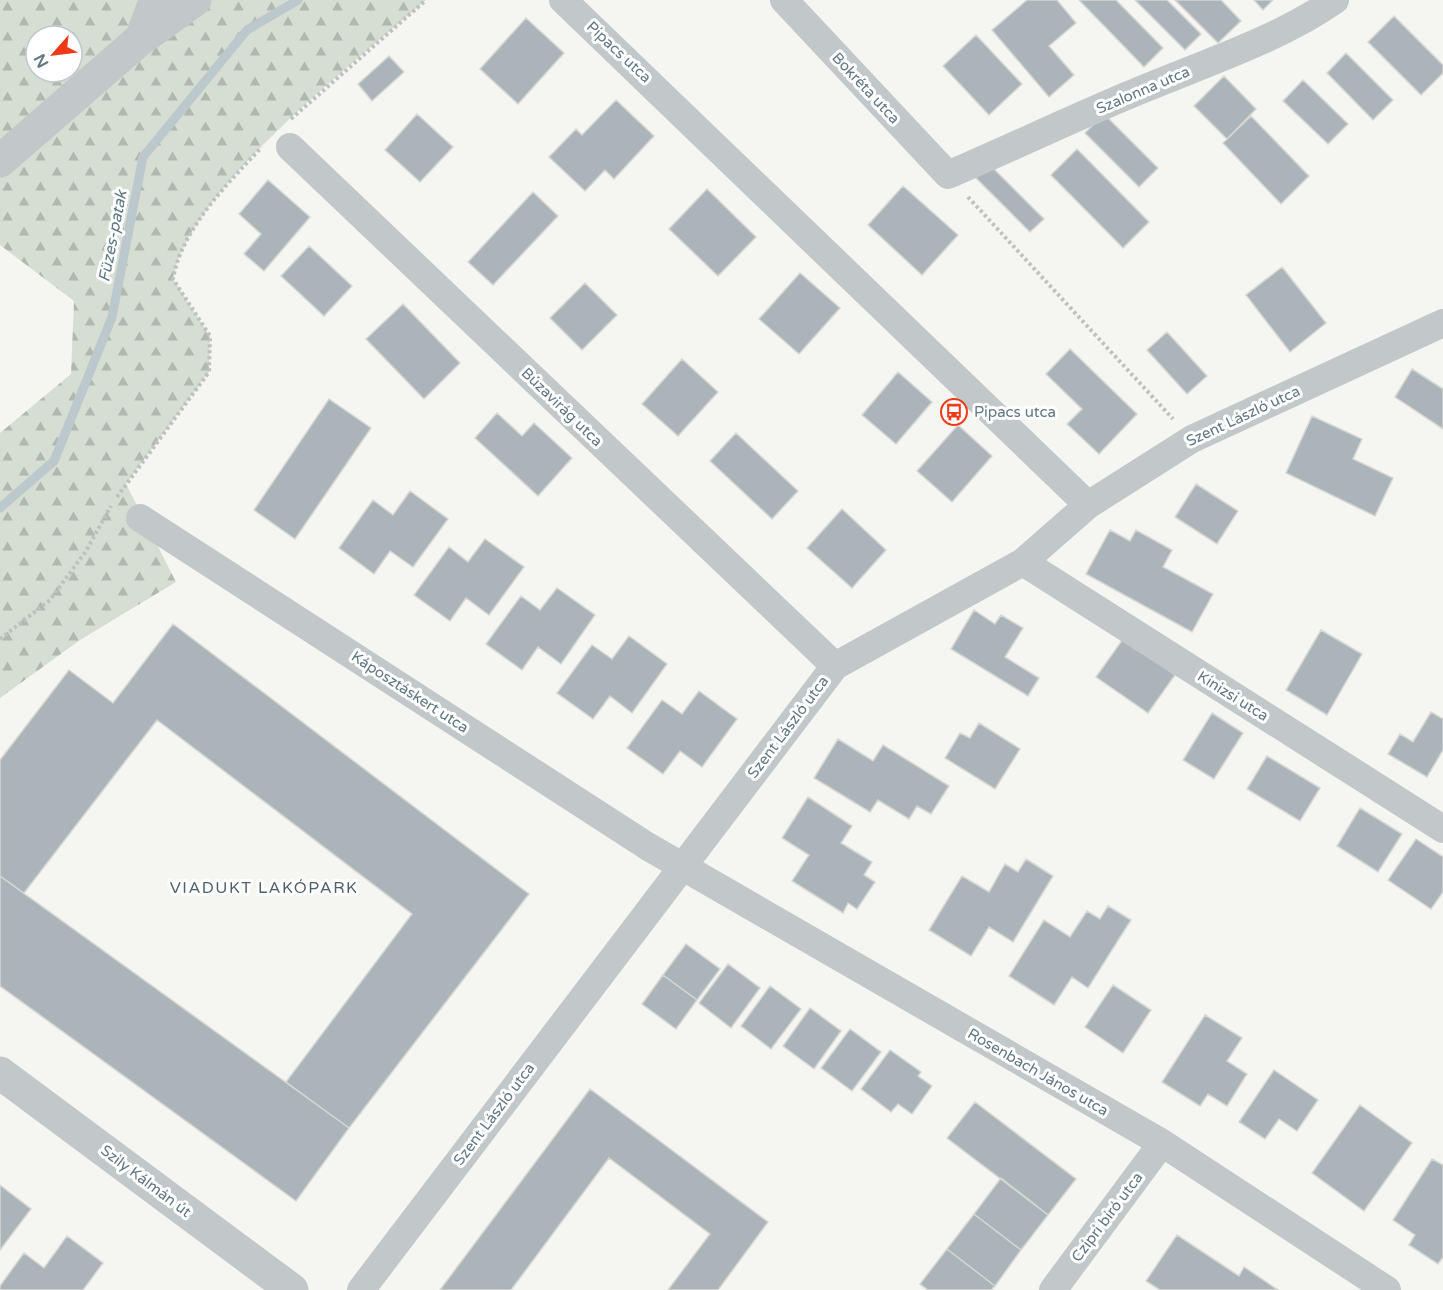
<svg xmlns="http://www.w3.org/2000/svg" width="1443" height="1290" font-family="'Varela Round',sans-serif">
<style>
.forest{fill:url(#forest-firs);fill-rule:evenodd}
.lines{fill:none;stroke-linecap:round;stroke-linejoin:round}
.stream{stroke:#bbc8cc;stroke-width:9}
.building{fill:#abb4b8;stroke:#d6d6d4;stroke-width:1.5}
.path{stroke:#bec0c2;stroke-width:4;stroke-dasharray:3 3;stroke-linecap:butt}
.minor{stroke:#c2c7c9;stroke-width:28}
.tertiary{stroke:#c2c7c9;stroke-width:33}
.labels{text-anchor:middle;stroke-width:6;stroke-linejoin:round;paint-order:stroke}
.street-label{font-size:15px;fill:#627784;stroke:#fff}
.poi-label{font-size:15px;fill:#627784;stroke:#fff;text-anchor:start}
.water-label{font-size:16px;font-style:italic;fill:#5d7a82;stroke:#fff}
.neighbourhood-label{font-size:16px;letter-spacing:1.5px;fill:#506069;stroke:#fff}
</style>
<defs>
<pattern id="forest-firs" width="22" height="20" patternUnits="userSpaceOnUse" patternTransform="scale(1.5)"><rect width="22" height="20" fill="#d6ddd2"/><path d="M5 1l3.5 6h-7zM16 11l3.5 6h-7z" fill="#b1b8b0"/></pattern>
</defs>
<rect width="100%" height="100%" fill="#f5f5f1"/>
<path class="forest" d="M0 0H426C358 60 187 191 173 279L210 336 209 372 126 484 176 582 80 640 0 698V433L71 374 74 301 0 245ZM36 36H72V72H36Z"/>
<g class="lines">
<path class="stream" d="M0 508 54 461 112 317 143 157 247 30 298 0"/>
</g>
<path class="building" d="M1027 0H1057L1076 23 1049 46 1074 75 1049 97 992 30Z
M1079 0H1116L1163 48 1144 67Z
M1135 0H1167L1201 34 1185 50Z
M1175 0H1221L1241 21 1218 43Z
M1254 0H1273L1263 10Z
M1394 16 1443 65V73L1421 95 1368 42Z
M526 18 564 53 518 104 480 69Z
M976 35 1022 84 989 115 943 66Z
M1346 53 1393 100 1373 120 1327 73Z
M389 56 404 72 372 101 358 84Z
M1224 76 1256 109 1227 139 1194 106Z
M1303 80 1348 124 1328 144 1283 101Z
M616 100 654 136 614 179 605 170 585 191 549 157 576 129 582 135Z
M417 114 453 147 420 182 385 150Z
M1104 114 1158 168 1139 187 1085 133Z
M1251 116 1309 176 1281 204 1223 143Z
M1077 149 1149 222 1123 248 1051 175Z
M989 164 1044 219 1030 232 976 178Z
M268 180 310 217 264 271 244 254 261 234 239 214Z
M903 186 958 235 922 275 868 225Z
M707 189 756 237 718 276 669 229Z
M533 192 558 216 493 285 468 262Z
M309 246 352 286 324 316 281 276Z
M1282 267 1326 323 1290 352 1246 295Z
M800 273 840 308 799 354 759 319Z
M585 283 617 315 582 350 550 318Z
M403 304 460 363 424 399 366 339Z
M1167 332 1207 376 1187 394 1147 350Z
M1070 349 1137 414 1099 454 1067 424 1082 409 1046 374Z
M682 359 718 392 678 436 642 404Z
M1412 369 1443 389V429L1395 397Z
M898 372 932 402 896 444 862 415Z
M329 399 371 428 295 539 254 510Z
M497 413 522 436 534 423 572 458 538 496 475 438Z
M1312 416 1362 439 1353 459 1393 478 1375 516 1286 473Z
M958 425 992 456 952 502 917 471Z
M736 433 798 491 772 519 710 461Z
M1196 484 1238 511 1217 544 1175 517Z
M410 491 448 519 413 567 390 551 374 574 339 548 373 500 393 515Z
M842 509 886 550 852 588 807 548Z
M1110 530 1130 541 1136 530 1172 550 1163 567 1213 594 1192 632 1086 574Z
M485 539 524 567 489 615 466 598 450 621 414 595 449 547 468 562Z
M557 588 595 615 561 664 538 647 522 670 486 644 521 596 540 610Z
M974 610 995 624 1001 615 1023 628 1005 657 1039 678 1028 696 951 649Z
M173 624 529 894 349 1128 286 1082 412 914 157 720 24 893 0 876V760L69 670 113 703Z
M1321 630 1362 654 1327 715 1286 690Z
M629 636 667 664 632 713 610 696 593 719 557 693 592 645 612 659Z
M1123 639 1175 675 1148 713 1096 677Z
M699 691 737 719 702 767 680 751 663 774 627 748 662 700 682 714Z
M1431 712 1443 719V750L1427 777 1388 754 1400 734 1413 742Z
M1212 713 1243 733 1214 779 1183 760Z
M979 723 1020 749 995 789 945 758 960 733 970 738Z
M838 739 873 761 883 745 949 786 931 814 917 806 909 819 878 800 870 812 814 778Z
M1267 756 1320 788 1300 821 1247 789Z
M808 797 852 826 841 843 872 862 864 875 875 882 857 909 848 903 843 913 792 881 809 855 782 838Z
M1360 808 1402 834 1378 872 1337 846Z
M1416 839 1443 857V892L1431 909 1388 880Z
M1026 859 1053 876 1013 942 989 927 971 956 929 930 962 876 989 892 1005 864 1018 872Z
M0 876 349 1128 296 1201 0 986Z
M1108 906 1131 920 1088 988 1072 977 1054 1005 1009 976 1044 920 1070 937 1087 911 1100 919Z
M686 944 720 969 697 1000 663 975Z
M728 964 760 988 731 1028 699 1003Z
M663 975 697 1000 676 1029 642 1004Z
M1113 985 1151 1010 1123 1053 1085 1027Z
M770 986 801 1009 771 1049 741 1026Z
M810 1008 841 1031 814 1069 783 1046Z
M1205 1015 1242 1038 1227 1061 1247 1074 1227 1106 1208 1094 1200 1106 1162 1082Z
M850 1029 881 1052 852 1091 821 1068Z
M890 1050 921 1072 918 1076 932 1086 912 1114 898 1104 891 1112 861 1089Z
M1274 1070 1318 1100 1297 1131 1279 1119 1265 1139 1239 1122Z
M590 1089 768 1222 718 1290H668L710 1234 609 1158 511 1290H440Z
M975 1102 1076 1179 1048 1215 947 1138Z
M1360 1105 1412 1143 1364 1211 1312 1173Z
M1432 1159 1443 1165V1257L1438 1264 1409 1245 1415 1235 1393 1220Z
M1001 1178 1048 1215 1021 1250 974 1214Z
M0 1185 31 1209 0 1250Z
M974 1214 1021 1250 995 1286 947 1249Z
M1177 1235 1239 1276 1244 1267 1278 1290H1160L1146 1281Z
M67 1236 103 1263 83 1290H0V1286L24 1253 44 1268Z
M947 1249 995 1286 991 1290H928L920 1284Z"/>
<g class="lines">
<path class="path" d="M291 119 426 0
M968 197 1173 419
M117 497 209 372 210 336 173 279C181 230 227 184 260 149
M0 639 50 600 86 551 111 506"/>
<path class="minor" d="M563 0 1088 505
M784 0 948 175C1011 148 1073 118 1136 92 1200 65 1278 40 1335 0
M137 42 153 0
M290 147 835 666
M140 518 647 846 1162 1143 1387 1290
M1023 562 1443 829
M361 1290 835 666 1023 562 1088 505 1192 439 1443 323
M1053 1290 1162 1143"/>
<path class="tertiary" d="M0 161 137 42 195 0
M0 1073 292 1290"/>
</g>
<defs>
<symbol id="bus-ring" viewBox="-11 -11 22 22"><circle r="9.5" fill="#fff" stroke="#ef3a17" stroke-width="1.5"/><path d="M-5-6H5V4H4V6H2V4H-2V6H-4V4H-5ZM-3.5-4V0h7V-4ZM-3.5 1.2v1.5H-2V1.2ZM2 1.2v1.5H3.5V1.2Z" fill="#ef3a17"/></symbol>
</defs>
<g fill-rule="evenodd">
<use href="#bus-ring" x="939" y="397" width="30" height="30"/>
</g>
<g class="labels">
<g class="street-label">
<text transform="translate(619 52) rotate(43)" y="5">Pipacs utca</text>
<text transform="translate(866 88) rotate(47)" y="5">Bokréta utca</text>
<text transform="translate(1143 90) rotate(-23)" y="5">Szalonna utca</text>
<text transform="translate(562 407) rotate(44)" y="5">Búzavirág utca</text>
<text transform="translate(1243 416) rotate(-25)" y="5">Szent László utca</text>
<text transform="translate(410 692) rotate(33)" y="5">Káposztáskert utca</text>
<text transform="translate(1233 696) rotate(32)" y="5">Kinizsi utca</text>
<text transform="translate(788 727) rotate(-53)" y="5">Szent László utca</text>
<text transform="translate(1038 1072) rotate(30)" y="5">Rosenbach János utca</text>
<text transform="translate(494 1114) rotate(-53)" y="5">Szent László utca</text>
<text transform="translate(146 1181) rotate(37)" y="5">Szily Kálmán út</text>
<text transform="translate(1107 1217) rotate(-53)" y="5">Czipri bíró utca</text>
</g>
<g class="poi-label">
<text x="974" y="417">Pipacs utca</text>
</g>
<g class="water-label">
<text transform="translate(112 236) rotate(-79)" y="6">Füzes-patak</text>
</g>
<g class="neighbourhood-label">
<text x="264" y="893">VIADUKT LAKÓPARK</text>
</g>
</g>
<g transform="translate(54 54) rotate(242)"><circle r="28" fill="#ffffff" stroke="#c0c9ce" stroke-width="1.5"/>
<path d="M0-4.5L10 22L0 15L-10 22Z" fill="#ef3a17"/>
<text y="-9" font-size="16" font-weight="bold" text-anchor="middle" fill="#627784">N</text>
</g>
</svg>
